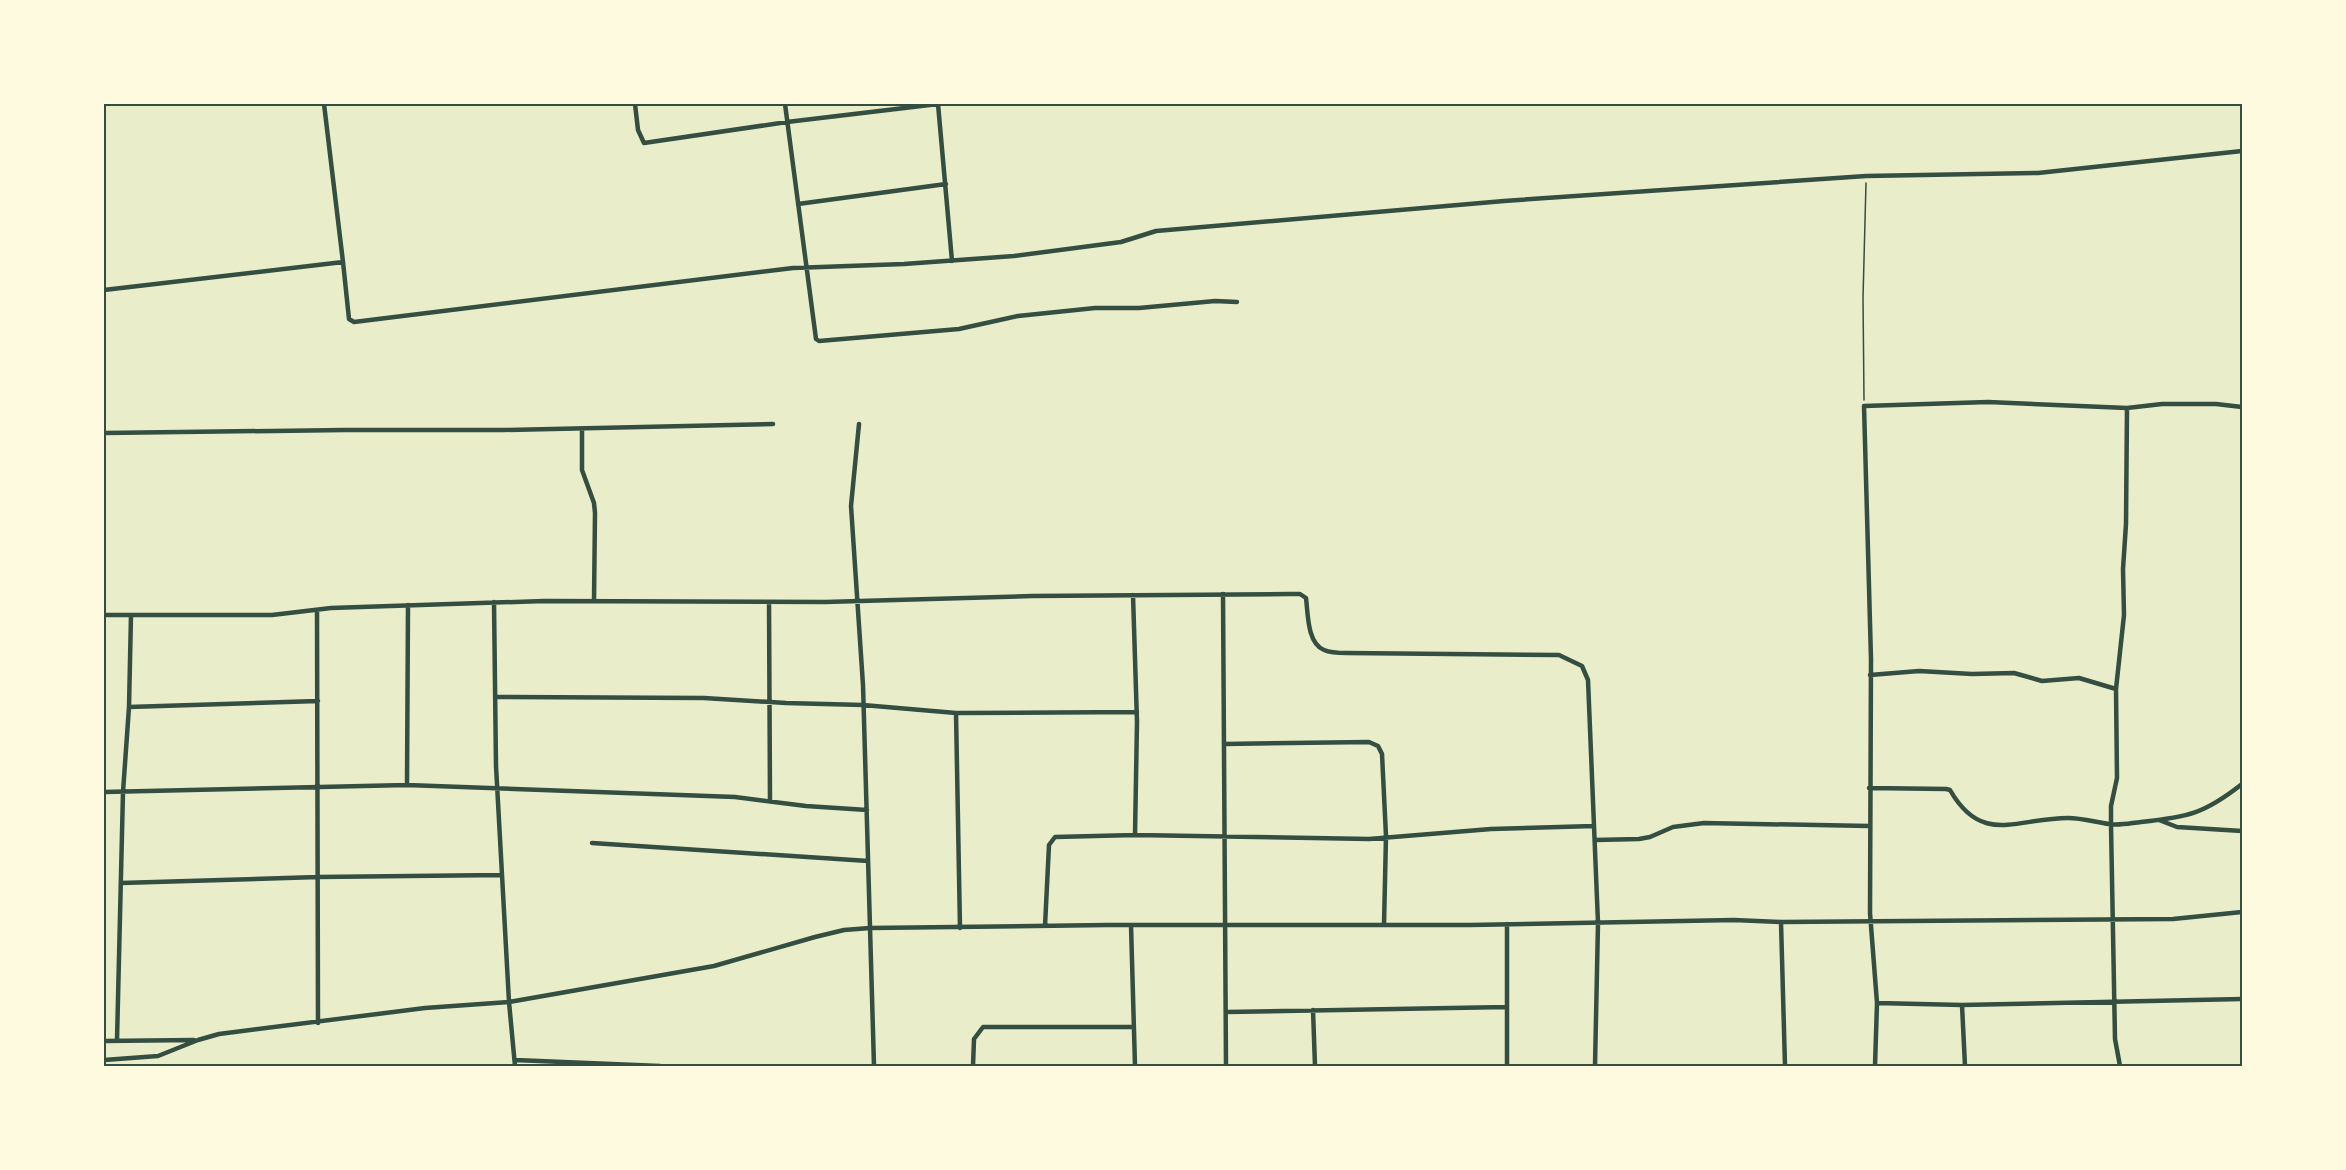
<svg xmlns="http://www.w3.org/2000/svg" width="2346" height="1170" font-family="'PT Sans Narrow',sans-serif">
<style>
.lines{fill:none;stroke-linecap:round;stroke-linejoin:round}
.path{stroke:#344e41;stroke-width:1.5}
.minor{stroke:#344e41;stroke-width:4.5}
.neatline{fill:none;stroke:#344e41;stroke-width:2}
</style>
<rect width="100%" height="100%" fill="#e9edc9"/>
<g class="lines">
<path class="path" d="M1864 400 1863 298 1866 183"/>
<path class="minor" d="M324 104 343 262
M635 104 638 130 644 143 787 122 938 104
M785 104 816 339 819 341 959 329 1018 316 1095 308H1139L1215 301 1237 302
M938 104 952 261
M798 204 946 184
M104 290 343 262 349 319 354 322 793 268 904 264 1014 256 1121 242 1156 231 1504 201 1866 176 2038 173 2242 151
M859 424 851 506 863 685 874 1066
M582 429V470L594 503 595 513 594 601
M104 433 345 430H503L773 424
M1223 594 1226 1066
M1133 595 1137 722 1135 835
M494 602 496 766 509 1002 515 1066
M769 602 770 801
M317 610 318 1023
M104 615H272L331 608 544 601 825 602 1032 596 1289 594H1300L1306 598C1308 613 1307 643 1324 650 1331 653 1340 653 1347 653L1559 655 1582 666 1588 680 1598 923 1595 1066
M1870 675 1919 671 1972 674 2014 673 2042 681 2079 678 2116 689
M496 697 704 698 786 703 863 705 956 713 1137 712
M129 707 318 701
M956 713 960 928
M1224 744 1369 742 1378 746 1382 754 1386 836 1384 925
M407 785 408 605
M1869 788 1946 789 1950 790C1982 846 2017 818 2068 818 2082 818 2095 822 2109 824 2119 826 2131 823 2141 822 2188 817 2204 814 2242 784
M104 792 407 785 735 797 806 806 867 810
M2159 820 2177 827 2242 831
M1595 840 1639 839 1650 837 1673 827 1704 823 1869 826
M592 843 868 861
M121 883 318 877 502 875
M1781 922 1785 1066
M1131 925 1135 1066
M1045 926 1049 845 1055 837 1135 835 1369 839 1491 829 1594 826
M1877 1003 1962 1005 2242 999
M1962 1005 1965 1066
M1313 1010 1315 1066
M1226 1012 1507 1007
M117 1040 123 792 129 707 131 615
M104 1041 194 1040
M104 1060 158 1056 198 1040 219 1034 425 1008 509 1002 714 966 815 937 844 930 870 928 1107 925H1470L1734 920 1781 922 2173 919 2242 912
M515 1060 660 1066
M973 1066 974 1039 983 1027H1133
M1507 1066V924
M1875 1066 1877 1003 1870 913 1871 659 1864 406 1988 402 2127 408 2162 404H2216L2242 407
M2120 1066 2115 1039 2111 825V806L2117 778 2116 689 2124 615 2123 569 2126 524 2127 408"/>
</g>
<rect width="2346" height="1170" fill="none" stroke="#fefae0" stroke-width="210"/>
<rect x="105" y="105" width="2136" height="960" class="neatline"/>
</svg>
